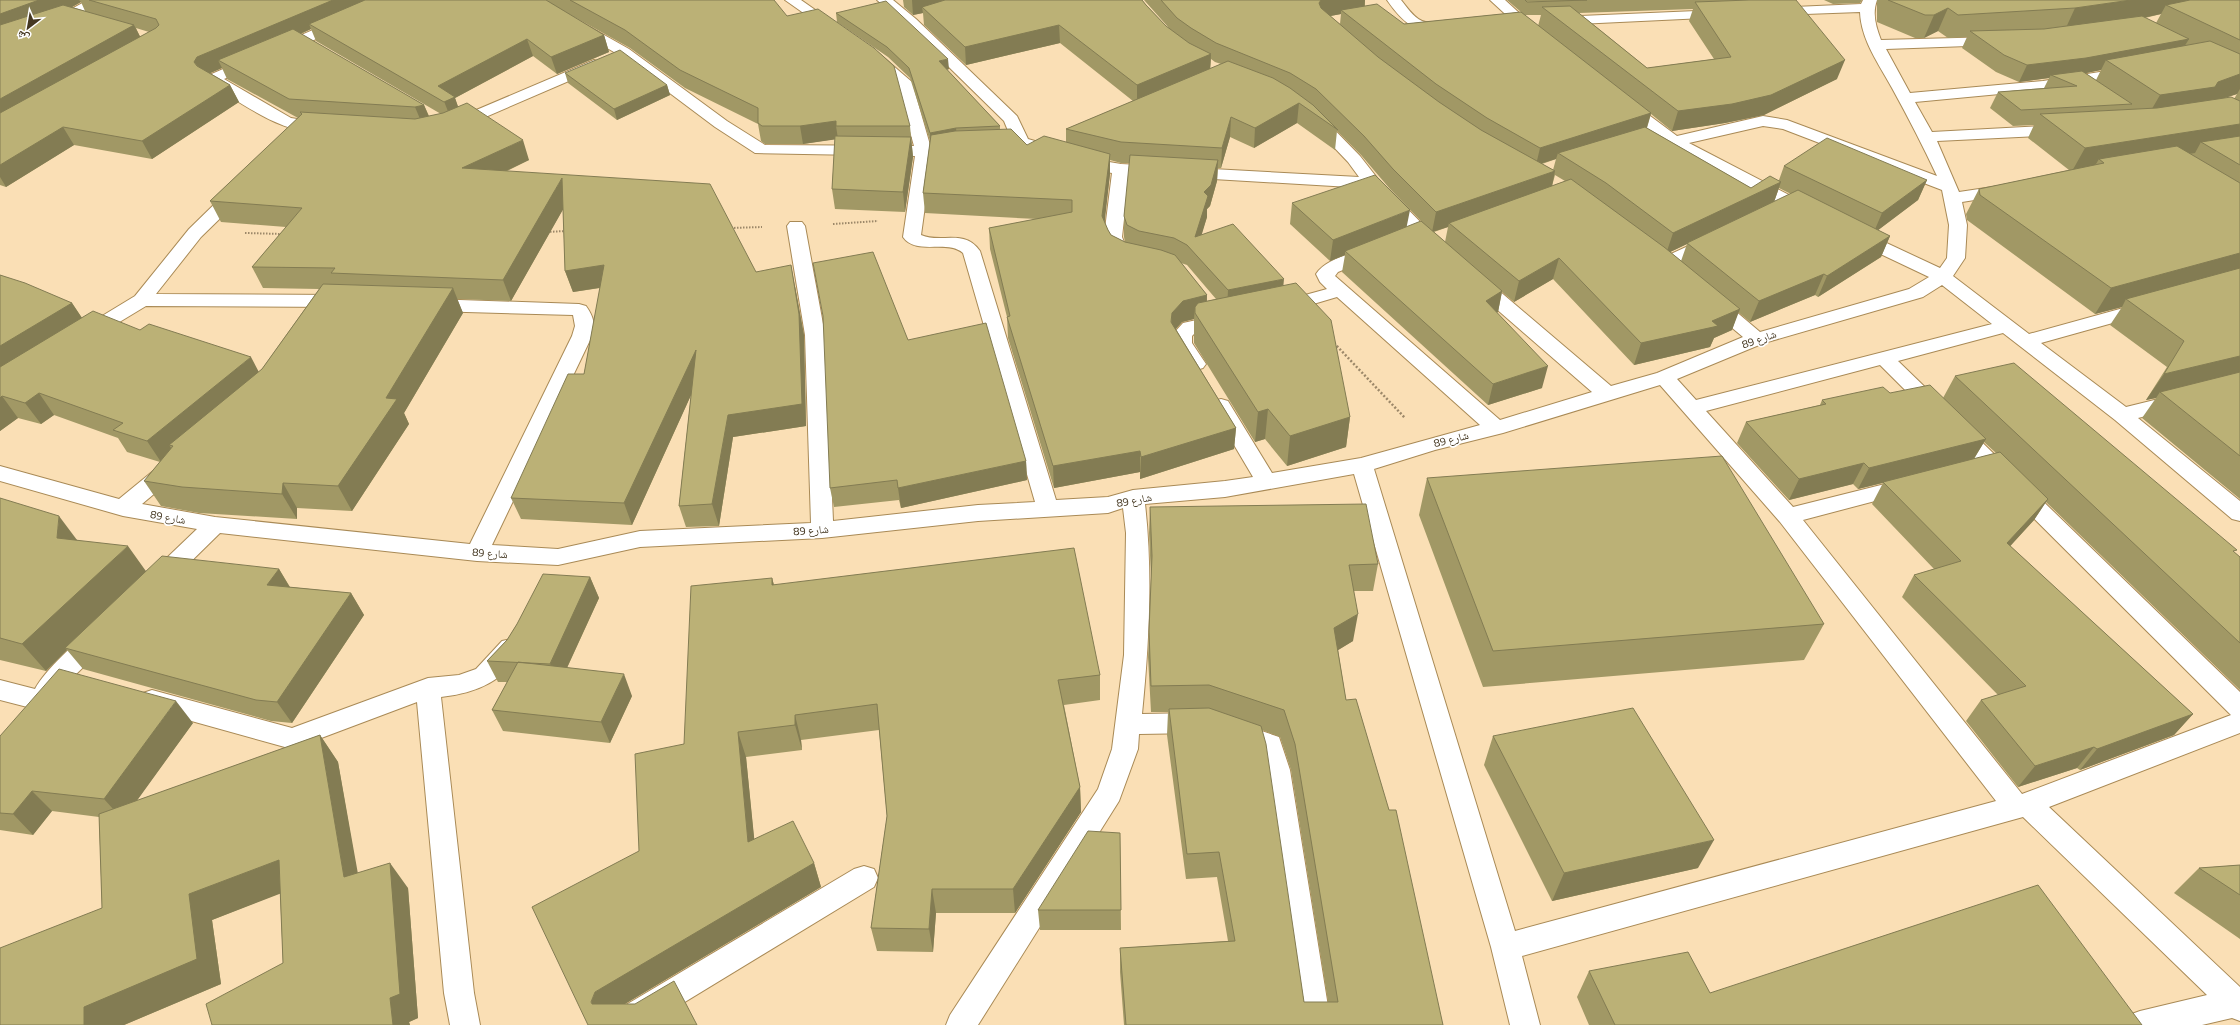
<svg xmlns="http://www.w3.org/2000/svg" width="2240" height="1025" font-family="'Titillium Web','Noto Naskh Arabic',sans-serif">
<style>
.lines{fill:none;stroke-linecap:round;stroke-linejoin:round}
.minor-casing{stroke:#a98a56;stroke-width:2}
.path-far1{stroke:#9c8869;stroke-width:2;stroke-dasharray:1.5 1.5;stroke-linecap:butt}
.path{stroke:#9c8869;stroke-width:2.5;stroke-dasharray:2 2;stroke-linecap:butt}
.minor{fill:#fff;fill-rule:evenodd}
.wall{fill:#a19865;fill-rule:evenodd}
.shaded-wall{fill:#837c53}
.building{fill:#bbb176;stroke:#837c53}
.labels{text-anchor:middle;stroke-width:3.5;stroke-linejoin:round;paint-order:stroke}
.street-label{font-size:11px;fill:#443721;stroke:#fff}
</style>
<rect width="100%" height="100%" fill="#fadfb5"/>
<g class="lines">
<defs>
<path id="minor" d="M88 0H106L76 18 0 45V36L66 12Z
M382 0H401L399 3 224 79 291 118 327 124 329 127 327 130C288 140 239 101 207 82L204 79 207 76Z
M525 0H542L629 49 727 121 765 145 914 146 897 84 865 55 867 52H877L912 82 930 145 959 140 965 142 967 145 965 148 932 155 921 235C941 244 964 228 980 251L1056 500 1108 497 1133 490 1225 481 1253 477 1211 406 1214 401 1221 399 1228 401 1272 473 1361 458 1480 425 1337 297 1283 313 1276 311 1274 307 1276 303 1327 289 1320 282 1316 274C1326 259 1349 255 1365 248L1371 247 1377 248 1380 252 1377 256 1338 272 1335 276 1500 420 1592 392 1470 286 1468 282 1470 278 1477 276 1484 278 1611 386 1657 373 1743 337 1706 306 1704 302 1706 298 1713 296 1720 298 1760 332 1909 289 1929 277 1851 240 1848 236 1851 232H1863L1940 268 1947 258 1949 225 1942 190 1783 129 1763 126 1689 143 1814 208 1817 212 1814 216H1802L1668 145 1616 104 1618 101H1630L1677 136 1763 116 1787 120 1937 176C1923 146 1908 117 1892 88 1879 64 1861 40 1860 12L1775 15 1768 11 1770 8 1861 4 1863 0H1877C1872 14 1876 27 1881 40L1995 37 2002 41 1995 45 1886 49 1910 93 2043 81 2125 68 2130 70 2133 73 2130 76 2043 90 1915 102 1932 132 2061 125 2067 127 2069 130 2067 133 2061 135 1937 141 1959 192 2006 185 2012 186 2014 190 2012 194 2006 195 1962 202 1967 225 1965 258 1953 276 2029 334 2145 302 2152 304 2154 308 2152 312 2041 343 2126 407 2179 394 2186 396 2189 401 2186 406 2138 418 2240 501V521L2232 519 2115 420 2003 333 1898 361 2240 692V733L2049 807 2240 987V1021L2232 1018 2202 1025H2125L2129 1015 2140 1011 2207 995 2023 817 1522 956 1540 1025H1510L1491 947 1354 474 1225 497 1145 504C1153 573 1149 645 1142 714L1197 713 1206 716 1210 723 1206 730 1197 733 1139 734 1138 749 1119 801 978 1025H946L950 1015 1098 789 1112 749 1124 655 1126 533 1123 508 1108 513 978 521 822 538 640 547 558 565 477 561 220 533 167 585 159 588 151 585 147 579 151 573 197 529 123 516 0 481V466L119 499 163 463 171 461 179 463 182 468 179 473 142 504 215 517 470 544 572 336 575 326 573 315 431 311 424 309 422 305 424 301 431 299 579 304 586 306C593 316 596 324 592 336L492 545 558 549 640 531 811 523 805 335 787 226 790 222H802L805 226 825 335 833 521 978 505 1035 502 963 253C947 239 916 256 903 237L915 156 755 153 715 127 619 55ZM1942 285 1992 324 1696 400 1677 379 1764 343 1923 297ZM1880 365 2231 715 2022 794 1803 520 1913 491 1916 486 1913 481 1905 479 1793 507 1706 411ZM1660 385 1780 522 1996 801 1515 931 1374 469 1435 450 1503 433Z
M785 0H801L841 28 834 32 829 31Z
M877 0H893L916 19 1017 116 1028 139 1103 161 1121 164 1359 177 1348 162 1307 119 1309 116H1321L1360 156 1378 179 1443 245 1440 249H1428L1367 188 1129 174 1122 237 1126 247 1138 253 1141 257 1138 261 1132 262 1126 261 1112 254 1104 237 1112 173 1095 170 1020 147H989L987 144 989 141 1011 138 1004 121 906 25Z
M1387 0H1401C1407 7 1413 17 1422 21 1431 25 1444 18 1450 26L1448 29C1418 37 1403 23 1387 0Z
M1490 0H1505L1540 32 1538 35H1528Z
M1720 10 1725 11 1727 14 1725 17 1557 25 1550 21 1557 17Z
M594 60 599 62 602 65 599 68 460 128H448L446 125 448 122Z
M237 187 243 188 245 192 243 196 201 237 156 294 341 295 348 297 350 301 348 305 341 307 146 306 93 338 86 340 79 338 76 334 79 330 135 296 189 229 231 188Z
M1710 236 1716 237 1719 241 1716 245 1672 267 1666 268 1660 267 1657 263 1660 259Z
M1224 314 1231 316 1233 320 1231 324 1196 332 1192 336V343L1206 364 1203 368 1196 370 1189 368 1172 343V335L1183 323Z
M97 630 105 632 109 639 105 646 69 681 48 707 39 710 0 700V680L35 689C44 672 79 636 97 630Z
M511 639 520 641 523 648C505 681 477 693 441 697L474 993 480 1025H450L444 993 417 702 292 749 152 710 143 707 140 700 143 693 152 690 292 728 428 678 459 675 476 669 502 641Z
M1238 723 1279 737 1290 770 1331 1025H1301L1264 770 1259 751 1229 740 1225 733 1229 726Z
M864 866 874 869 878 878 874 887 647 1025H605L609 1015 854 869Z"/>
</defs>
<use href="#minor" class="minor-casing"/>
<path class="path-far1" d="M833 224 878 221
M731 228 762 227
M547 232 566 231
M245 233 282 234"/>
<path class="path" d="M1334 343 1405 418"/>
<use href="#minor" class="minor"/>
</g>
<path class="wall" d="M0 0H766L787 16 910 126 913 157 905 212 835 209 832 189 835 139 803 144H765L761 141 758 124 685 88 630 48 567 13 604 35 609 52 557 74 533 56 455 98 458 107 529 160 507 171 756 272 795 286 804 335 806 426 733 437 719 526 686 527 679 506 691 395 632 525 521 519 511 498 584 374 600 288 573 292 565 271 563 209 511 301 457 299 463 313 404 413 409 424 352 511 297 508V519L199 513 161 506 144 481 160 462 127 452 118 438 54 415 41 424 18 418 0 431V275L72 303 82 318 140 330 259 372 262 369 319 289 263 288 252 267 286 227 221 222 210 201 298 118 227 79 222 68 210 73 230 85 239 102 152 159 74 145 6 187 0 185ZM81 2 85 11 72 7ZM136 28 149 32 140 37ZM311 29 316 41 441 114 429 116 424 105 301 34Z
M903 0H1142L1146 5 1166 26 1169 28 1144 0H1365V6L1404 24 1521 12 1507 0H1796L1837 79 1764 115 1725 123 1672 131 1651 114 1647 128 1751 188 1779 180 1784 166 1927 180 1918 200 1878 230 1890 236 1881 257 1818 297 1815 295 1750 322 1738 312 1732 330 1714 338 1710 347 1634 365 1553 279 1514 302 1502 292 1498 312H1497L1542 388 1488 405 1342 272 1345 255 1330 261 1290 224 1292 203 1407 227 1422 222 1390 189 1361 155 1337 131 1335 150 1297 123 1254 148 1230 137 1221 168H1218L1217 181 1210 206 1207 209V217L1201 235 1283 285 1350 417 1346 447 1287 466 1265 439 1255 442 1194 343V319L1182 322 1176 329 1236 428 1234 449 1140 479V472L1054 488 1008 338 1007 317 990 249 989 228 1037 219 925 213 923 193 930 141 910 78 888 57 837 22 836 13 949 69 947 70 1000 126V129L1027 145 1066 142V129L1133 101 1060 43 966 65 924 25 923 13 913 15 904 7ZM1693 9 1689 21 1714 59 1647 68 1579 13ZM1341 14 1340 24 1330 16ZM1525 15H1541L1538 26ZM1211 59 1215 62 1221 64 1210 69ZM1556 159 1553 170 1542 164ZM1110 160 1121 163H1130L1124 216V237L1125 242 1111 235 1108 230 1104 222 1110 174ZM1555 175 1565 181 1552 186ZM1779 188 1791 194 1774 202ZM1448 227 1445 242 1434 232ZM1687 244 1681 261 1670 252ZM1181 263 1187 265 1216 299 1207 301V295Z
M1824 0H1862L1860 3 1833 4Z
M1877 0H2240V499L2142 418 2156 398 2146 400 2167 367 2110 325 2122 307 2095 314 1967 220 1966 214 1979 189 2069 170 2028 138 2034 125 2013 126 1990 108 1998 92 2044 88 2049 78 2019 82 1996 72 1962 48 1967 37 1948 38 1938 31 1924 38H1915L1877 22ZM2161 14 2156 23 2145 18ZM2101 70 2096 80 2085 73ZM2237 94 2234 99 2224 98Z
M565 73 667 85 670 95 617 120 568 83Z
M908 340 1026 461 1027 480 901 508 899 500 834 507 830 488Z
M1955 376 2235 553 2240 557V690L2046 502 2034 520 2010 546 2193 714 2174 735 2080 770 2077 768 2018 787 1966 721 1981 700 1998 695 1902 597 1914 575 1934 569 1872 504 1883 483 1858 489 1853 484 1789 500 1737 443 1746 422 1820 405 1822 400 1890 393 1943 398ZM1984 442 1996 453 1974 459Z
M1427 478 1824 624 1804 660 1483 687 1419 515Z
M0 498 77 540 146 571 279 569 290 587 351 593 364 615 292 723 271 721 83 669 67 650 46 671 0 660Z
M1150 507 1378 564 1373 591H1354L1353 641 1338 650 1346 700 1443 1025H1124L1120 972V948L1228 941 1217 877 1186 879 1167 735 1168 712H1151L1148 657 1151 578 1149 533ZM1262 730 1280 737 1291 770 1328 1002H1304Z
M590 577 599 598 567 668 632 696 610 743 503 731 492 710 507 682H498L487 661 507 640 517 624Z
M772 578 774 585 1100 675V700L1064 705 1080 787 1081 812 1015 913H936L933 952 877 951 871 928 887 816 879 730 801 740 802 750 746 757 754 839 814 863 821 887 625 1004 697 1025H588L684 744Z
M193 723 136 801 320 735 338 762 357 873 408 888 418 1018 409 1022 410 1025H212L283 963 280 893 212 920 221 984 124 1025H0L102 908 99 817 52 811 33 835 0 830V736Z
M1493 736 1698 868 1552 901 1484 765Z
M1120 833 1121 930H1040L1038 910Z
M2240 865V939L2174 893 2199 868Z
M1589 971 1710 993 2142 1025H1589L1577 997Z"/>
<path class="shaded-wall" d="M39 0H79L81 2 65 11 0 34V14Z
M333 0H379L309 24 311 29 228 65 218 60 222 68 206 75 194 62 197 57Z
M912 0H968L922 7 923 13 913 15Z
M1321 0H1365L1364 10H1341V14L1320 18 1319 3Z
M2131 0H2227L2166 5 2161 14 2128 21 2064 32 2075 8Z
M1948 8 1938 31 1924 38 1934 15Z
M134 25 143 42 0 123V99Z
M1059 25 1060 43 966 65 965 47Z
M604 35 609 52 557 74 551 57Z
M527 39 533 56 455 98 461 115 451 119 438 86Z
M2189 39 2179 55 2106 60 2101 70 2077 75H2051L2049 78 2019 82 2027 65Z
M1211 54 1210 73 1137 104V85Z
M948 59 949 69 940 71 939 61Z
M1845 60 1837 79 1764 115 1725 123 1672 131 1678 111Z
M2240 74V89L2237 94 2204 105 2146 119 2160 95 2218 82Z
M230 85 239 102 152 159 142 141Z
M667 85 670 95 617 120 614 109Z
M1299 103 1297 123 1254 148 1255 128Z
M424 105 432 124 423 126 415 107Z
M1651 113 1646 130 1558 153 1556 159 1536 165 1540 148Z
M1231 117 1230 137 1221 168 1222 148Z
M836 121V126L838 139 803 144 800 126Z
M2240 124V146L2201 142 2195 153 2102 168 2104 163 2099 159 2093 169 2071 173 2085 148Z
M63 127 74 145 6 187 0 177V165Z
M956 128 957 138 931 143 930 133Z
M911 137 913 157 905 212 903 192Z
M523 140 529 160 470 188 462 168Z
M1110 154V174L1103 237 1102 216Z
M1218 160 1217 181 1210 206 1207 209V217L1196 254 1195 237 1204 192Z
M1555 171 1551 191 1449 223 1448 227 1432 232 1436 212Z
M562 178 569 199 511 301 503 280Z
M1927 180 1918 200 1873 234 1882 213Z
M1781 182 1774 202 1687 243V244L1666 254 1673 233Z
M1410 210 1406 230 1345 251V255L1330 261 1333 240Z
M1890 236 1881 257 1818 297 1827 276Z
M2240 253V274L2126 299 2122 307 2095 314 2111 288Z
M1559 258 1553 279 1514 302 1519 281Z
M604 265 611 286 573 292 565 271Z
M791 265 804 335 806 426 733 437 719 526 712 504 728 415Z
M1824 274 1815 295 1750 322 1759 301Z
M1284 279 1282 300 1227 311 1228 290Z
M453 288 463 313 404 413 409 424 352 511 338 486 386 398Z
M1502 291 1498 312 1481 322 1486 301Z
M1207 295 1206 316 1195 307 1194 319 1182 322 1171 334 1172 313 1183 301Z
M72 303 86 324 0 376V346Z
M1740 309 1732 330 1714 338 1710 347 1634 365 1641 343 1712 321Z
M696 350 702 371 632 525 624 503Z
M2240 356V378L2160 392 2156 398 2146 400 2164 374Z
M251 357 262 378 173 446 169 445 174 452 161 462 147 441Z
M1548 366 1542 388 1488 405 1493 384Z
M39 393 54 415 41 424 25 403Z
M2 396 18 418 0 431V398Z
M1268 409 1265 439 1255 442 1258 412Z
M1350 417 1346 447 1287 466 1290 436Z
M1236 428 1234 449 1140 479 1141 457Z
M1986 439 1973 460 1858 489 1869 468Z
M1140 451V472L1054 488 1053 466Z
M1026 461 1027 480 901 508 898 488Z
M1864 463 1853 484 1789 500 1799 479Z
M283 483 297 508V519L282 494Z
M2048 499 2034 520 1993 565 2007 543Z
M59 516 80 544 57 538Z
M128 546 148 574 65 648 67 650 46 671 22 644Z
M279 569 292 591 267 585Z
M590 577 599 598 559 685 550 664Z
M772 578 779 604 772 585Z
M351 593 364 615 292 723 277 702Z
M1358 614 1353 641 1330 655 1334 628Z
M624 674 632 696 610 743 601 722Z
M176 701 193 723 123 820 104 799Z
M2193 714 2174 735 2080 770 2097 749Z
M795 715 801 740 802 750 795 725Z
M738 732 746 757 757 866 748 842Z
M320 735 338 762 363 902 344 877Z
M2094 747 2077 768 2018 787 2035 766Z
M1080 787 1081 812 1015 913 1013 889Z
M32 791 52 811 33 835 13 814Z
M1714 840 1698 868 1552 901 1564 873Z
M279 860 300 886 212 920 221 984 124 1025H84V1007L189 894Z
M390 863 408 888 418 1018 409 1022 410 1025H393L390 998Z
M814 863 821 887 608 1014 604 1024 591 1002 595 992Z
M932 889 936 913 933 952 929 929Z"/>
<path class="building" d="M0 0H39L0 14Z
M89 0H333L197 57 194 62 197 66 230 85 142 141 63 127 0 165V113L156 28 159 25 156 19Z
M365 0H546L604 35 551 57 527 39 438 86 455 97 444 102 309 24Z
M570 0H774L787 16 818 9 874 48 894 66 910 126H836V121L800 126H762L758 123V108L680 70 625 30Z
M945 0H1142L1146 5 1166 26 1189 43 1211 54 1137 85 1059 25 965 47 922 7Z
M1161 0H1321L1319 3 1321 8 1378 57 1439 102 1481 130 1555 171 1436 212 1393 169 1364 136 1316 89 1290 73 1216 43 1191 28 1177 18Z
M1525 0H1587L1527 2Z
M1749 0H1796L1845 60 1771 95 1732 104 1678 111 1542 7 1570 6 1647 68 1731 57 1695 2Z
M1888 0H2131L2075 8 1958 15 1948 8 1934 15H1925Z
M2190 0H2240V40L2166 5Z
M886 1 948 59 939 61 1000 126 956 128 930 133 909 68 887 47 836 13Z
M1377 4 1404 24 1521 12 1651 113 1540 148 1487 118 1436 84 1341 10Z
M63 5 134 25 0 99V25Z
M2142 16 2189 39 2086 58 2027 65 2004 55 1970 31 2044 29Z
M293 29 424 105 415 107 289 99 218 60Z
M2210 41 2240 54V74L2218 82 2215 87 2160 95 2106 60Z
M620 50 667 85 614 109 565 73Z
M1228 61 1273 78 1290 88 1313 105 1338 130 1299 103 1255 128 1231 117 1222 148 1121 142 1066 129Z
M2082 71 2132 104 2021 110 1998 92 2077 86 2051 75Z
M2231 97 2240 101V124L2085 148 2040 114 2157 108Z
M467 103 523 140 462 168 710 184 756 272 791 265 799 314 802 404 728 415 712 504 679 506 696 350 624 503 511 498 568 374H584L604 265 565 271 562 178 503 280 331 273 335 268 252 267 302 208 210 201 302 114 300 112 415 119 443 113Z
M1645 127 1751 188 1770 176 1781 182 1673 233 1606 183 1558 153Z
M1011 129 1027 145 1044 136 1110 154 1102 216 1108 230 1111 235 1125 242 1161 250 1175 255 1207 295 1183 301 1172 313 1171 322 1236 428 1141 457 1140 451 1053 466 1007 317 1010 316 989 228 1072 212V200L923 193 931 135 955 131Z
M835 136 911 137 903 192 832 189Z
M2240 136V165L2201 142Z
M1827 138 1927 180 1882 213 1784 166Z
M2177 146 2240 183V253L2111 288 1980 195 1979 189 2104 163 2099 159Z
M1130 155 1218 160 1211 185 1204 192 1208 196 1195 237 1233 224 1284 279 1228 290 1187 245 1174 238 1139 231 1127 225 1124 216Z
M1375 175 1410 210 1333 240 1292 203Z
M1571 179 1664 247 1740 309 1712 321 1718 326 1641 343 1559 258 1519 281 1449 223Z
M1798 190 1890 236 1827 276 1824 274 1759 301 1687 243Z
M1421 221 1502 291 1486 301 1548 366 1493 384 1345 251Z
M873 252 908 340 986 323 1026 461 898 488 897 480 830 488 823 316 813 263Z
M2240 268V356L2164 374 2184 341 2126 299Z
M0 275 25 283 72 303 0 346Z
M1296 283 1331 320 1350 417 1290 436 1268 409 1258 412 1195 313V307L1198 303Z
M323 284 453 288 386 398 397 399 338 486 283 483 282 494 182 487 144 481 173 446 169 445 262 369Z
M93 311 140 330 149 324 251 357 147 441 113 430 123 423 39 393 25 403 2 396 0 398V367Z
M2014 363 2237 550 2233 551 2240 557V643L1955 376Z
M2240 372V456L2160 392Z
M1930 385 1986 439 1869 468 1864 463 1799 479 1746 422 1826 404 1822 400 1883 387 1890 393Z
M2000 452 2048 499 2007 543 2193 714 2097 749 2094 747 2035 766 1981 700 2026 686 1914 575 1961 561 1883 482Z
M1722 456 1824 624 1493 651 1427 478Z
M0 498 59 516 57 538 128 546 22 644 0 638Z
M1366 504 1378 564 1349 565 1358 614 1334 628 1346 700 1356 699 1389 810H1396L1443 1025H1126L1120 948 1235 941 1219 852 1187 854 1169 709 1209 708 1261 726 1266 744 1304 1002H1338L1295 744 1284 710 1209 685 1151 686 1149 631 1152 556 1150 507Z
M1074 548 1100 675 1058 680 1080 787 1013 889H932L929 929 871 928 887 816 877 704 795 715V725L738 732 748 842 793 821 814 863 595 992 591 1002 592 1004H635L674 981 697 1025H588L532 907 639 851 635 754 684 744 691 586 772 578V585Z
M162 556 279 569 267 585 351 593 277 702 256 700 65 648Z
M543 574 590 577 550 664 487 661 507 640 517 624Z
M518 662 624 674 601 722 492 710Z
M59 669 176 701 104 799 32 791 13 814 0 813V736Z
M1633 708 1714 840 1564 873 1493 736Z
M320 735 344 877 390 863 400 994 390 998 393 1025H212L206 1004 283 963 279 860 189 894 197 959 84 1007V1025H0V948L102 908 99 814Z
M1088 831 1120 833 1121 910H1038Z
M2240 865V895L2199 868Z
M2038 885 2142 1025H1615L1589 971 1688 952 1710 993Z"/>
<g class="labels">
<g class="street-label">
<text transform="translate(1759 339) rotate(-19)" y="4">شارع 89</text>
<text transform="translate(1451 439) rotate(-14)" y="4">شارع 89</text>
<text transform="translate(1134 500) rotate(-10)" y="4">شارع 89</text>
<text transform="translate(168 517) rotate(10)" y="4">شارع 89</text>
<text transform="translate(811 530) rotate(-4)" y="4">شارع 89</text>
<text transform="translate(490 553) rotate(4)" y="4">شارع 89</text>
</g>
</g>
<g transform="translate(28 28) rotate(211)" stroke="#ffffff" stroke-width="3" paint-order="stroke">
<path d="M0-3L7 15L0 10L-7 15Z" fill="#443721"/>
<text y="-6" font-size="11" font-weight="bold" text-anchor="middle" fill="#443721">ش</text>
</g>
</svg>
